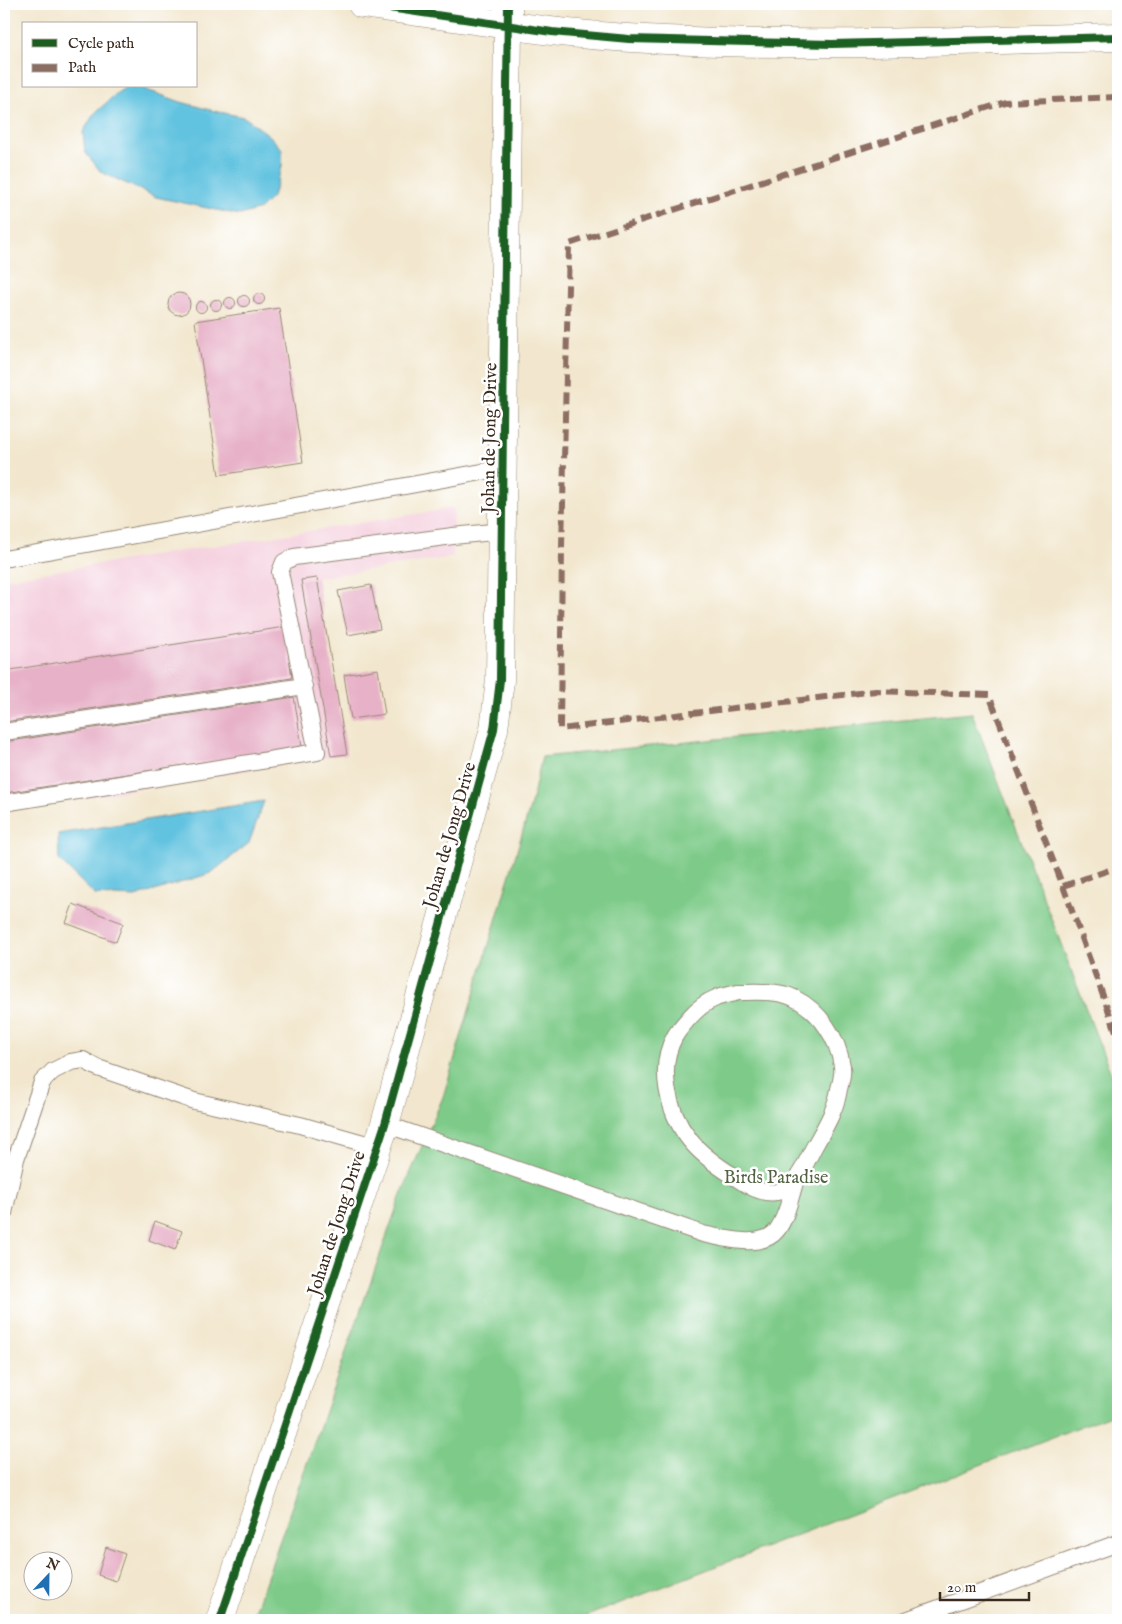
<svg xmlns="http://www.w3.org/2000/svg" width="1122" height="1624" font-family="'IM FELL English',serif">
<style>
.built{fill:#f4cfdd}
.green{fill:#7ecb89;stroke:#5c7a54}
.water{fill:#62c3e0;stroke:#4e767f}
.building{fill:#e7b1c7}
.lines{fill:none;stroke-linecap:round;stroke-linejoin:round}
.service-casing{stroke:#968876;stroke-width:18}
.minor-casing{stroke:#968876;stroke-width:29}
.tertiary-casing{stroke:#968876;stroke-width:29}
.service{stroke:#fff;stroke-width:16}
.minor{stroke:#fff;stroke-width:28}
.tertiary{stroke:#fff;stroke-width:28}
.quiet{stroke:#8d6e63;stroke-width:6;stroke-dasharray:12 6;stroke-linecap:butt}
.cycleway-casing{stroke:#fff;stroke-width:11}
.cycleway{stroke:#1b5e20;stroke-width:8}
.labels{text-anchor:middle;stroke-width:5;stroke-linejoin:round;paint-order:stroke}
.street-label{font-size:18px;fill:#3b2a1e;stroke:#fff}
.park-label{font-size:18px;fill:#526243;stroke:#fff}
</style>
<rect width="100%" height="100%" fill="#fff"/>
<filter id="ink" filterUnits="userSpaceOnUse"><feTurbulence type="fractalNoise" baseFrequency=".02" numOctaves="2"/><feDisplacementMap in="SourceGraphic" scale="10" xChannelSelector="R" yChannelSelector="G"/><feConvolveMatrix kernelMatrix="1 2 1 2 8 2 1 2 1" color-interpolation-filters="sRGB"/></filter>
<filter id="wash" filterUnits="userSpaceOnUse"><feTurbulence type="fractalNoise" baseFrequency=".0096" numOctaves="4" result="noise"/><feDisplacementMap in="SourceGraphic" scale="20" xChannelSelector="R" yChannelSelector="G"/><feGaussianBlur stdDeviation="1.12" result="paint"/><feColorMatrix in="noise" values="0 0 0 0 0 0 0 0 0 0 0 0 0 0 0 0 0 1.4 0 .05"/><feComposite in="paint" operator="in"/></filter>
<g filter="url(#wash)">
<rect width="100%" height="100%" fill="#f2e7ce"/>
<path class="built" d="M454 508 453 557 317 578 347 754 4 811V579Z"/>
<path class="green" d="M972 713 1118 1092V1412L576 1620H252L401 1195 443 1097 531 804 542 757Z"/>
<path class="water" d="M128 86 141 88 181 102 214 111 244 117 269 135 282 149V166L273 196 260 209 240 215 156 197 101 172 85 152 83 132 94 114 117 93Z
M264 801 249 843 211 873 135 897 95 895 59 860 58 834Z"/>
<g id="blocks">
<path class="building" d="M168 304a11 11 0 1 1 22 0a11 11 0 1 1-22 0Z
M253.5 299a5.5 5.5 0 1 1 11 0a5.5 5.5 0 1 1-11 0Z
M238.5 301a5.5 5.5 0 1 1 11 0a5.5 5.5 0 1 1-11 0Z
M224.5 303a5.5 5.5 0 1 1 11 0a5.5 5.5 0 1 1-11 0Z
M210.5 305a5.5 5.5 0 1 1 11 0a5.5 5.5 0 1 1-11 0Z
M195.5 307a5.5 5.5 0 1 1 11 0a5.5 5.5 0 1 1-11 0Z
M279 308 303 462 219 475 195 321Z
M317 578 347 754 331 756 301 580Z
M371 585 380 629 348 635 338 591Z
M285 627 292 678 4 722V671Z
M378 669 385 714 351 719 344 675Z
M294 697 302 747 4 793V742Z
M73 904 123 923 116 942 66 923Z
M155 1221 182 1231 175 1250 149 1240Z
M106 1547 125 1554 116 1581 98 1575Z"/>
</g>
</g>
<g filter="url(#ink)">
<use href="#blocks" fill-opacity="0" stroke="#968876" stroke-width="1"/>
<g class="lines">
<defs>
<path id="service" d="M4 559 504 468
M4 732 304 686
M4 803 317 752 280 572 284 562 294 557 453 536 503 531
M738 992C756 992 777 990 794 998 820 1011 838 1038 842 1066 843 1073 841 1082 839 1089 836 1110 824 1129 814 1147 806 1162 796 1189 777 1192 762 1195 747 1185 735 1177 719 1167 701 1155 689 1139 668 1112 657 1067 675 1036 679 1029 684 1024 689 1018 696 1010 706 1002 716 998 723 995 731 994 738 992Z
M385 1124 703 1234C723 1238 762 1250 777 1230 787 1217 791 1195 796 1179
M4 1213 16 1159 42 1082 53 1071 71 1062 83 1060 98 1068 194 1101 300 1125 377 1147
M906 1620 1118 1543"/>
<path id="minor" d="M508 4V25C569 35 630 39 692 41 834 47 976 40 1118 37"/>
<path id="tertiary" d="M220 1620 385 1124 494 729 500 680 508 25 362 4"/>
</defs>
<use href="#service" class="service-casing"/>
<use href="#minor" class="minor-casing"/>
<use href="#tertiary" class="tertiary-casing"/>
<use href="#service" class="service"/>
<use href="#minor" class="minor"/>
<use href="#tertiary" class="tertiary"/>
<path class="quiet" d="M1118 97 1005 102 569 244 562 547 560 729 876 691 989 695 1063 886 1118 1037
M1063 886 1118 867"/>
<defs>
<path id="cycleway" d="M362 4 552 32 629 39 832 44 1118 37
M220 1620 385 1124 494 729 500 680 508 4"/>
</defs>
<use href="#cycleway" class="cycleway-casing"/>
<use href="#cycleway" class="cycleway"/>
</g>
</g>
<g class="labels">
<g class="street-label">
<text transform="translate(489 438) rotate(-89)" y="6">Johan de Jong Drive</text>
<text transform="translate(449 835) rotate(-74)" y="6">Johan de Jong Drive</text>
<text transform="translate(336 1223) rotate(-72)" y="6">Johan de Jong Drive</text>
</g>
<g class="park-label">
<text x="776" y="1183">Birds Paradise</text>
</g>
</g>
<rect width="1122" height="1624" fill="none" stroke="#fff" stroke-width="20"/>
<rect x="22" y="22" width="175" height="65" fill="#ffffff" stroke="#b1aaa5"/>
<rect x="32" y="39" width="25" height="8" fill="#1b5e20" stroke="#b1aaa5"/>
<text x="68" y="48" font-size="15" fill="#3b2a1e">Cycle path</text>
<rect x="32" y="64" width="25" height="8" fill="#8d6e63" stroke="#b1aaa5"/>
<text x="68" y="72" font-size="15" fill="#3b2a1e">Path</text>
<g transform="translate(48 1576) rotate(22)"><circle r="24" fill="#ffffff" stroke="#b1aaa5"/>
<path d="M0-4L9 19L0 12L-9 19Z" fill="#1f6fb2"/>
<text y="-8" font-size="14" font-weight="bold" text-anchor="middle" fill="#3b2a1e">N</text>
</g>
<path d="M940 1592v8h89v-8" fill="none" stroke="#3b2a1e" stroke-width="2.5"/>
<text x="947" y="1592" font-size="15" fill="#3b2a1e" stroke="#ffffff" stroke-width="4" paint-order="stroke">20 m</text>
</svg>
